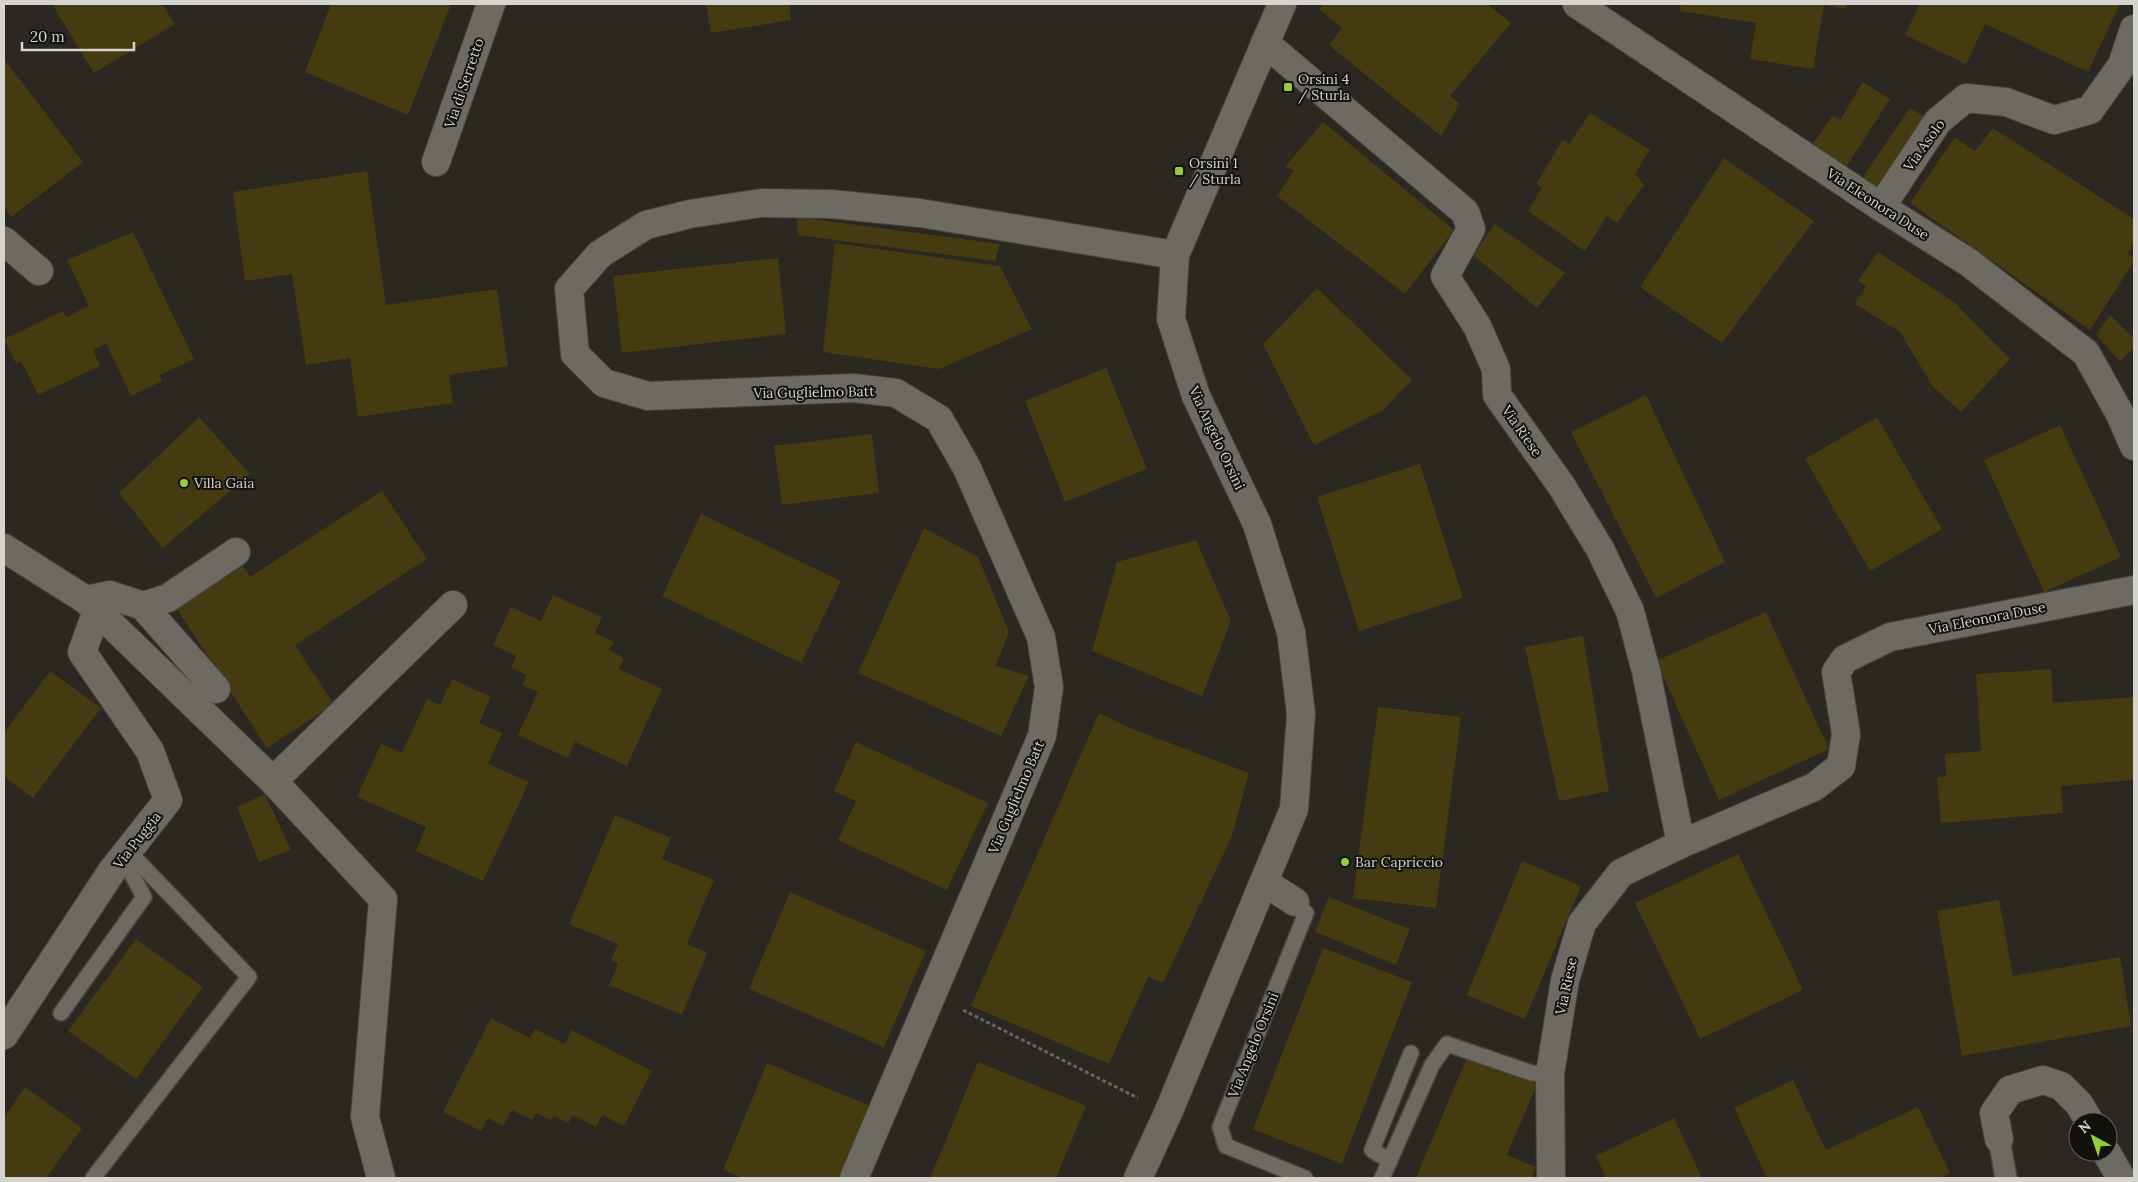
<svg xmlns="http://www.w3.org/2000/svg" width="2138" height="1182" font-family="Lora,serif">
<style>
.building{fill:#443b11}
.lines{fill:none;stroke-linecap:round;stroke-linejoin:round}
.service-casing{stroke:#45443d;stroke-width:18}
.pedestrian-casing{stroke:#45443d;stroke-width:24}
.minor-casing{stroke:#45443d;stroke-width:30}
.tertiary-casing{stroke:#45443d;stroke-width:30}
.path{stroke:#65635d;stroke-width:3;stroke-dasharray:4 2.5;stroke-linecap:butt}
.service{stroke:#6c6a61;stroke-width:15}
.pedestrian{stroke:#6c6a61;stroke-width:21}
.minor{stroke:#6c6a61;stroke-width:28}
.tertiary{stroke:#6c6a61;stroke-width:28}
.poi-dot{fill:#92cd3e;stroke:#12110e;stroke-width:2}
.labels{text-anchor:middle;stroke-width:4;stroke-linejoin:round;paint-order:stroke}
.poi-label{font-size:14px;fill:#d5d4cf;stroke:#12110e;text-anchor:start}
.street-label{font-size:14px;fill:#d5d4cf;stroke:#12110e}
</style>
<rect width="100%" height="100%" fill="#2a2821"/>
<path class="building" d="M52 4H162L175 24 94 73Z
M331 4H451L408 115 305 72Z
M706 4H789L791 20 711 33Z
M1324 4H1487L1511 23 1450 96 1460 104 1441 136 1329 45 1342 28 1319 9Z
M1681 4H1847L1846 9 1824 5 1813 69 1750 59 1756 23 1680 11Z
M1920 4H2120L2088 72 1985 24 1966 64 1905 35Z
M4 59 83 162 11 217 4 207Z
M1863 82 1890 99 1846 167 1813 144 1832 116 1840 120Z
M1910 108 1930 120 1881 191 1862 178Z
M1590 113 1650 150 1635 174 1644 185 1617 223 1607 216 1585 251 1528 211 1542 188 1536 184 1563 140 1569 144Z
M1323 122 1454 230 1405 294 1277 196 1294 170 1285 167Z
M1993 128 2134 219V243L2128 254 2134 258V261L2090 330 1910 203 1955 137 1975 151Z
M1724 158 1814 221 1722 343 1640 287Z
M367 171 386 305 497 289 508 366 449 375 453 403 358 417 350 358 306 365 292 274 245 281 233 192Z
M797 217 1000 244 995 261 798 235Z
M1495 224 1565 273 1537 308 1473 255Z
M133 232 194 359 160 375 162 381 131 396 106 343 93 350 100 366 38 395 21 361 16 363 4 339 63 311 66 317 89 306 67 260Z
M835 243 1000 266 1032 329 939 369 823 352Z
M1878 252 1954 302 2010 359 1961 412 1933 387 1900 332 1855 304 1866 286 1858 281Z
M778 258 786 334 622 353 613 276Z
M1317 288 1412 380 1383 410 1314 445 1263 344Z
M2110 315 2134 339V347L2120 362 2096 334Z
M1106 368 1147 469 1065 502 1025 401Z
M1646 395 1725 562 1656 598 1571 432Z
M199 417 250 474 163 548 119 493Z
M1877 417 1942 529 1870 571 1805 459Z
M2060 425 2121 557 2044 592 1984 460Z
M872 434 879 493 782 505 774 446Z
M1420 464 1463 598 1359 631 1317 497Z
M382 491 427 559 295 645 334 704 267 748 177 609 243 566 250 577Z
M701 514 841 581 801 663 662 596Z
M924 528 978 557 1009 632 996 666 1029 676 1001 736 858 673Z
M1196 540 1231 621 1202 696 1092 651 1117 562Z
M553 595 602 617 595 633 614 642 609 650 624 658 619 669 662 689 627 766 575 742 568 758 518 735 538 692 522 685 527 675 511 668 516 656 493 645 511 607 541 621Z
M1766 612 1829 749 1719 800 1656 661Z
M1583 636 1609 791 1559 801 1525 647Z
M2051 669 2053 703 2134 697V780L2061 786 2063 813 1941 823 1937 777 1946 776 1945 754 1981 751 1976 674Z
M50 671 101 708 33 798 4 777V733Z
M452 679 491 697 479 723 502 733 488 764 529 782 483 881 416 851 426 827 357 797 381 744 402 753 427 699 440 705Z
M1378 707 1461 717 1436 908 1353 898Z
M1099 713 1130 728 1249 773 1232 836 1163 983 1148 977 1109 1064 971 1006Z
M856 742 988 803 947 890 838 840 856 801 834 791Z
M265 794 291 850 259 862 237 807Z
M615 815 671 838 662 859 714 880 687 944 707 953 682 1015 609 985 618 964 611 960 618 944 569 924Z
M1738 854 1803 990 1700 1039 1635 903Z
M1522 861 1581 886 1525 1019 1467 995Z
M790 892 926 951 884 1047 749 989Z
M1329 897 1410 929 1396 965 1315 932Z
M1999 900 2013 976 2120 957 2131 1026 1962 1056 1937 911Z
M136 939 203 987 136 1079 68 1031Z
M1323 948 1412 982 1342 1164 1253 1129Z
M491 1018 530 1038 535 1029 565 1044 572 1030 652 1071 624 1126 602 1115 596 1127 573 1115 568 1123 554 1116 551 1120 536 1113 532 1120 512 1110 503 1126 488 1118 481 1131 443 1112Z
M1468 1055 1537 1084 1507 1155 1536 1167 1532 1178H1416Z
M978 1062 1086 1106 1056 1178H930Z
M767 1063 875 1108 846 1178H743L723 1170Z
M1793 1080 1826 1150 1918 1107 1950 1173 1939 1178H1767L1734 1108Z
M25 1087 82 1128 46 1178H4V1118Z
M1674 1118 1702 1178H1606L1596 1156Z"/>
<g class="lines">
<defs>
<path id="service" d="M1295 902 1306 913 1220 1127 1226 1146 1305 1178
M61 1013 144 897 123 858
M1390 1161 1372 1150 1411 1053
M93 1178 249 977 128 851
M1382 1178 1432 1065 1447 1044 1532 1073 1550 1074"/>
<path id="pedestrian" d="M1999 1139 2006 1178"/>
<path id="minor" d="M1577 4 1881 207 1968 262 2086 353 2120 414 2134 446
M1265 43 1465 212 1471 229 1445 276 1477 326 1496 369 1497 395 1561 485 1600 549 1630 611 1646 671 1681 844
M436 162 491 4
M1881 207 1938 121 1966 98 2006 102 2054 120 2090 110 2122 65 2134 29
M4 241 39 271
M4 548 86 600 273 781 383 899 365 1117 381 1178
M86 600 110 595 143 606 168 598 236 552
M143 606 216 689
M273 781 453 605
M1264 882 1295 902
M4 1035 112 871 168 800 150 751 82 652 97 611
M1999 1139 1994 1113 2010 1090 2043 1080 2061 1086 2079 1104 2090 1122
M2106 1152 2121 1178
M854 1178 1042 736 1049 687 1041 637 967 468 939 419 896 393 854 388 648 396 604 383 575 354 569 289 600 254 646 225 690 214 761 203 831 204 920 213 1175 255
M1551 1178 1550 1074 1565 980 1582 923 1621 873 1681 844 1814 787 1841 766 1846 734 1836 672 1845 659 1890 637 2134 590"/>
<path id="tertiary" d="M1138 1178 1168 1113 1294 809 1301 714 1291 632 1257 524 1196 396 1171 319 1175 255 1282 4"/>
</defs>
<use href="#service" class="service-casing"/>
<use href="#pedestrian" class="pedestrian-casing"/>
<use href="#minor" class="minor-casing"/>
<use href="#tertiary" class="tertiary-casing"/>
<path class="path" d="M963 1010 1138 1098"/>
<use href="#service" class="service"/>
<use href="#pedestrian" class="pedestrian"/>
<use href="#minor" class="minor"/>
<use href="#tertiary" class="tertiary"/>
</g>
<g class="poi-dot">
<rect x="1283" y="82" width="10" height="10" rx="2.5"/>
<rect x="1174" y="166" width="10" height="10" rx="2.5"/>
<circle cx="184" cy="483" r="5"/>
<circle cx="1345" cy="862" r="5"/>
</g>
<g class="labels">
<g class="poi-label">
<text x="1298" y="84">Orsini 4<tspan x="1298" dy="16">/ Sturla</tspan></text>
<text x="1189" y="168">Orsini 1<tspan x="1189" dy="16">/ Sturla</tspan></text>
<text x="194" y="488">Villa Gaia</text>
<text x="1355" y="867">Bar Capriccio</text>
</g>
<g class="street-label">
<text transform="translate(464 83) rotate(-71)" y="5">Via di Serretto</text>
<text transform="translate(1924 145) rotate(-54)" y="5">Via Asolo</text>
<text transform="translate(1878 204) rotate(33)" y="5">Via Eleonora Duse</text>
<text transform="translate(814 392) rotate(-1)" y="5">Via Guglielmo Batt</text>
<text transform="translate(1522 431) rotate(55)" y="5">Via Riese</text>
<text transform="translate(1217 438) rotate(65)" y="5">Via Angelo Orsini</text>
<text transform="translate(1987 618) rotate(-11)" y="5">Via Eleonora Duse</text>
<text transform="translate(1016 797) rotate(-67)" y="5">Via Guglielmo Batt</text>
<text transform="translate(137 840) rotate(-52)" y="5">Via Puggia</text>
<text transform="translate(1566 986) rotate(-78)" y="5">Via Riese</text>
<text transform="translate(1253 1045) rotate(-68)" y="5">Via Angelo Orsini</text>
</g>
</g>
<rect width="2138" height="1182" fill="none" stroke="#d5d4cf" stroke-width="10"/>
<g transform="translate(2093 1137) rotate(320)"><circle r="24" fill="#12110e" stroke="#605f5b"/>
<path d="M0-4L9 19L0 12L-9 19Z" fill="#92cd3e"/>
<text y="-8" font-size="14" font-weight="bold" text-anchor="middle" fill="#d5d4cf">N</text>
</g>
<path d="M22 42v8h112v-8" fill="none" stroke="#d5d4cf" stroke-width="2.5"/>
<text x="30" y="42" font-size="15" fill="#d5d4cf" stroke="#12110e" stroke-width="4" paint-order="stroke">20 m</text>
</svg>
